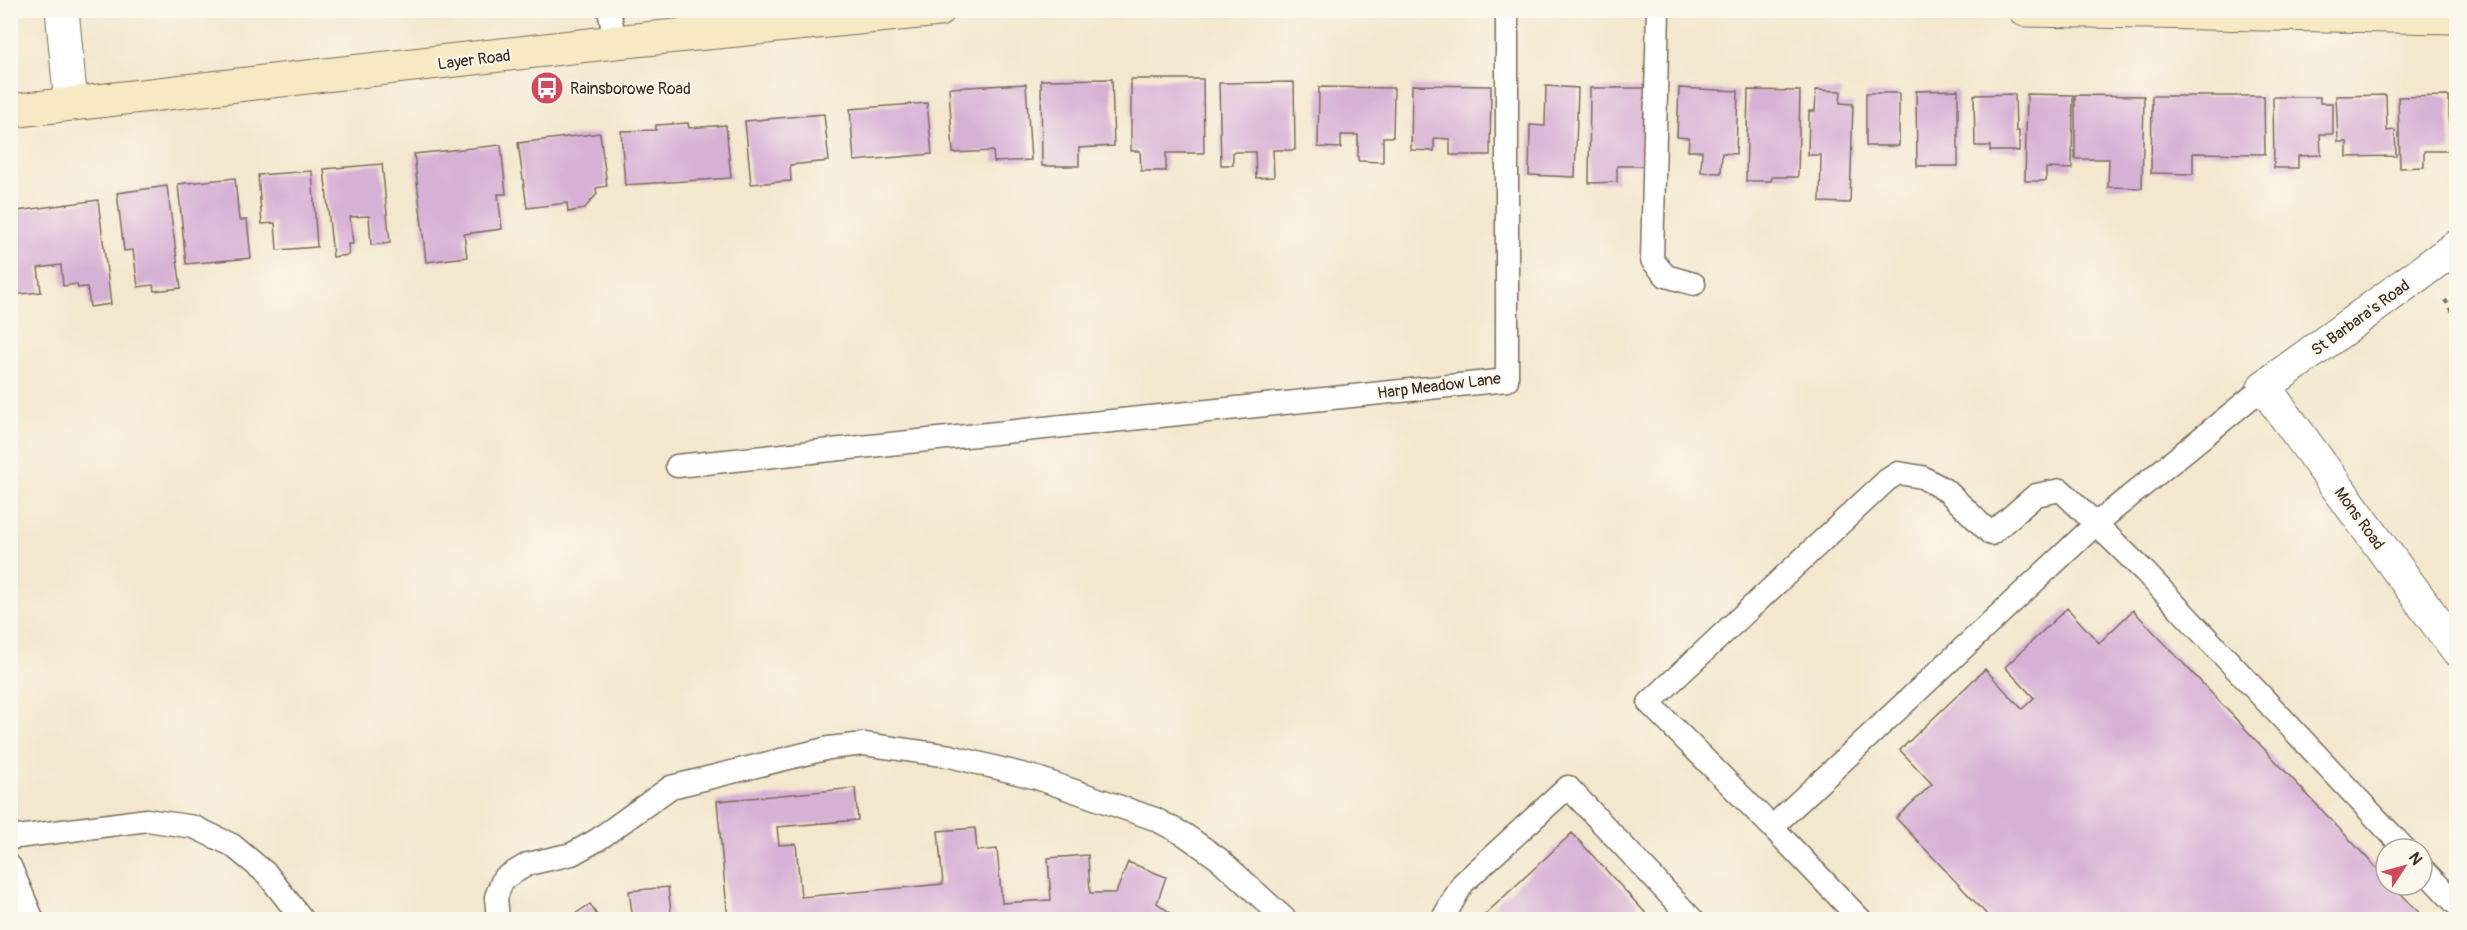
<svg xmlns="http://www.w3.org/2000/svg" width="2467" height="930" font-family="Pangolin,sans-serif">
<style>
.building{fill:#d7b0d5}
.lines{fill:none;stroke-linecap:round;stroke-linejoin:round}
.lane-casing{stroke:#7b6c5b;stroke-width:25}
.street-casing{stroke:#7b6c5b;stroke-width:35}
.secondary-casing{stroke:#7b6c5b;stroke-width:35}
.path{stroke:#7b6c5b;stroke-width:4;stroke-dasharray:4.5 4.5;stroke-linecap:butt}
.lane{stroke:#fff;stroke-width:22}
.street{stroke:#fff;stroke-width:33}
.secondary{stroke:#f6e9c3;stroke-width:33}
.labels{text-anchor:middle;stroke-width:4.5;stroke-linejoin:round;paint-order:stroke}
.street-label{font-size:16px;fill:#3b2a1e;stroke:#fbf7ec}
.poi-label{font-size:16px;fill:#3b2a1e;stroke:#fbf7ec;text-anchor:start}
</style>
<rect width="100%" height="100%" fill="#fbf7ec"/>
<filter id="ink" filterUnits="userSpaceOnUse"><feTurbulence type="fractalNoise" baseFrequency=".0167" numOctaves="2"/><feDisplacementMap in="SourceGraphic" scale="12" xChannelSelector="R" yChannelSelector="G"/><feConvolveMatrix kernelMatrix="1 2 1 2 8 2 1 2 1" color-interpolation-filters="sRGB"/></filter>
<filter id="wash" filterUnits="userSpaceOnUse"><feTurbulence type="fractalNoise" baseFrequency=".008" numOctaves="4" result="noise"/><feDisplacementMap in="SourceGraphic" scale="24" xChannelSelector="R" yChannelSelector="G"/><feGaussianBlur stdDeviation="1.35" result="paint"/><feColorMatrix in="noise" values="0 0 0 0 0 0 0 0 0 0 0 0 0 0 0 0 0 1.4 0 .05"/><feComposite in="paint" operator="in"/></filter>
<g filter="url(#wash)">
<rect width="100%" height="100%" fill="#f3e7cd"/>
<g id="blocks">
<path class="building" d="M1112 79 1114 146 1079 148V166H1042L1041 80Z
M1131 79H1203L1204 153H1166V171H1141L1140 151H1131Z
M1294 82 1295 150H1273L1274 177 1256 178 1255 152H1233V165H1221L1219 83Z
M1026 84 1031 160 994 162 993 151 953 153 949 88Z
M1412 85 1491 86 1490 155H1450V139L1434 138V151L1411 150Z
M1546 86 1578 88 1575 177 1529 175 1530 125 1545 126Z
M1319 87 1394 88 1393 137H1383V162L1358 161V135H1341V148L1318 147Z
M1590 88H1652V166H1617V182L1589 183Z
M1679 88 1738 91 1736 154 1722 153 1721 173 1701 172 1702 151H1688L1689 138 1677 137Z
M1748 90 1800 91 1798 177H1772L1771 181H1746Z
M1816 90 1841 91 1840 103 1853 104 1850 203 1820 202 1821 155H1808L1809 111H1815Z
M1958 90V166H1917L1916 91Z
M1866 93H1899V146H1866Z
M2015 94 2016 131H2019V151H1990V146H1975L1974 95Z
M2027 94 2073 95 2072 169 2046 168V181H2025Z
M2075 95 2144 96 2142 188 2108 187 2109 159H2075Z
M2386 95 2387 131 2395 130 2396 156 2347 157V142H2338L2336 96Z
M2152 96H2264L2265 154 2193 153V174L2151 173Z
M2449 96 2450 151H2424V167L2400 168 2398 97Z
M2273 97H2320V103H2333V134H2320L2321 155 2298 156V168H2274Z
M927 103 932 154 854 161 850 109Z
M824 114 829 161 790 165 791 181 751 184 745 121Z
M688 123 689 128 726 125 731 178 625 185 621 131 656 130V125Z
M600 133 607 186 596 188 597 194 584 209 568 212 567 203 527 208 518 143Z
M501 145 506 194H498L502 229 464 234 467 257 426 262 414 154Z
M382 164 390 243 371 245 369 216 350 217 353 244H348L349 255 333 257 324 169Z
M312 171 317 247 277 250 275 223 262 224 258 175Z
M235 178 239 220H247L251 258 186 264 178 184Z
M167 186 181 288 154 291 153 285 138 287 133 250 124 251 117 193Z
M98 200 111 304 90 307 87 287 78 288 77 284 63 286 61 265 38 268 41 292 10 295V212Z
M2067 608 2099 643 2133 610 2386 878V885H2393L2426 920H1992L1896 818 1932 784 1900 750 1985 669 2022 709 2034 698 2005 667Z
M855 788 858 820 777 827 779 845 796 844 801 897 943 884 938 831 975 828 977 851 997 849 1002 903 1051 900 1048 858 1088 855 1090 893H1116L1128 862 1166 877 1157 903 1180 920H728L717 801Z
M1572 833 1652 920H1479Z
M668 887 672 920H633L629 891Z
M590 904 600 920H566Z"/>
</g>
</g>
<g filter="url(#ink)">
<use href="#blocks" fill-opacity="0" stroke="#7b6c5b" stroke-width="1.5"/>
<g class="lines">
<defs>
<path id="lane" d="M609 10 615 42
M1658 10 1652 260 1666 276 1694 284
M677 466 1507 380V10
M1772 827 1649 703 1887 480 1898 473 1922 477 1947 491 1991 534 2036 495 2061 490 2145 572 2405 849
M10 838 147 820 194 827 232 845 267 874 303 920
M10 866 33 920
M2422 868 2456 904
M498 920 496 897 503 879 528 864 572 854 597 840 671 787 829 748 864 744 950 756 1037 778 1155 819 1185 835 1219 859 1286 920
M1442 920 1463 883 1568 787 1693 920
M1861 920 1772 827 2097 523 2264 387"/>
<path id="street" d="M62 10 71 104
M2456 247 2264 387 2456 649"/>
<path id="secondary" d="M2025 10 2456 17
M10 111 615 42 939 10"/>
</defs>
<use href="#lane" class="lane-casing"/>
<use href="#street" class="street-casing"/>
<use href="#secondary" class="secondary-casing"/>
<path class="path" d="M2445 300 2456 316"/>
<use href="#lane" class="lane"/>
<use href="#street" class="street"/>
<use href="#secondary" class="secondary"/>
</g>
</g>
<defs>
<symbol id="bus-disc" viewBox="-11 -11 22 22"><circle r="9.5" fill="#d1495b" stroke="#fbf7ec"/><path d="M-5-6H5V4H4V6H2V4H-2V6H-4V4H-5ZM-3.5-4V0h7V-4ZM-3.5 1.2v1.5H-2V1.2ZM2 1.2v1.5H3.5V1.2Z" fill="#fff"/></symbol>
</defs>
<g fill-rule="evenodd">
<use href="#bus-disc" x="528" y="69" width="38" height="38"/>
</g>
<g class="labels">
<g class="street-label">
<text transform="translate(474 59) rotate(-7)" y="6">Layer Road</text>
<text transform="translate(2360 317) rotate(-36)" y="6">St Barbara's Road</text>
<text transform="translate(1439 385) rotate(-7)" y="6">Harp Meadow Lane</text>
<text transform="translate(2360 518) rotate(54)" y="6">Mons Road</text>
</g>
<g class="poi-label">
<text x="570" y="94">Rainsborowe Road</text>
</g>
</g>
<rect width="2467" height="930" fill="none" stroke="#fbf7ec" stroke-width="36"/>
<g transform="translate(2404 867) rotate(54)"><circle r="28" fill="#fbf7ec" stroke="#aea59a" stroke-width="1.5"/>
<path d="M0-4.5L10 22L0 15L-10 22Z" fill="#d1495b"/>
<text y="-9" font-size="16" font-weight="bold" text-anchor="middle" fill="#3b2a1e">N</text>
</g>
</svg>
